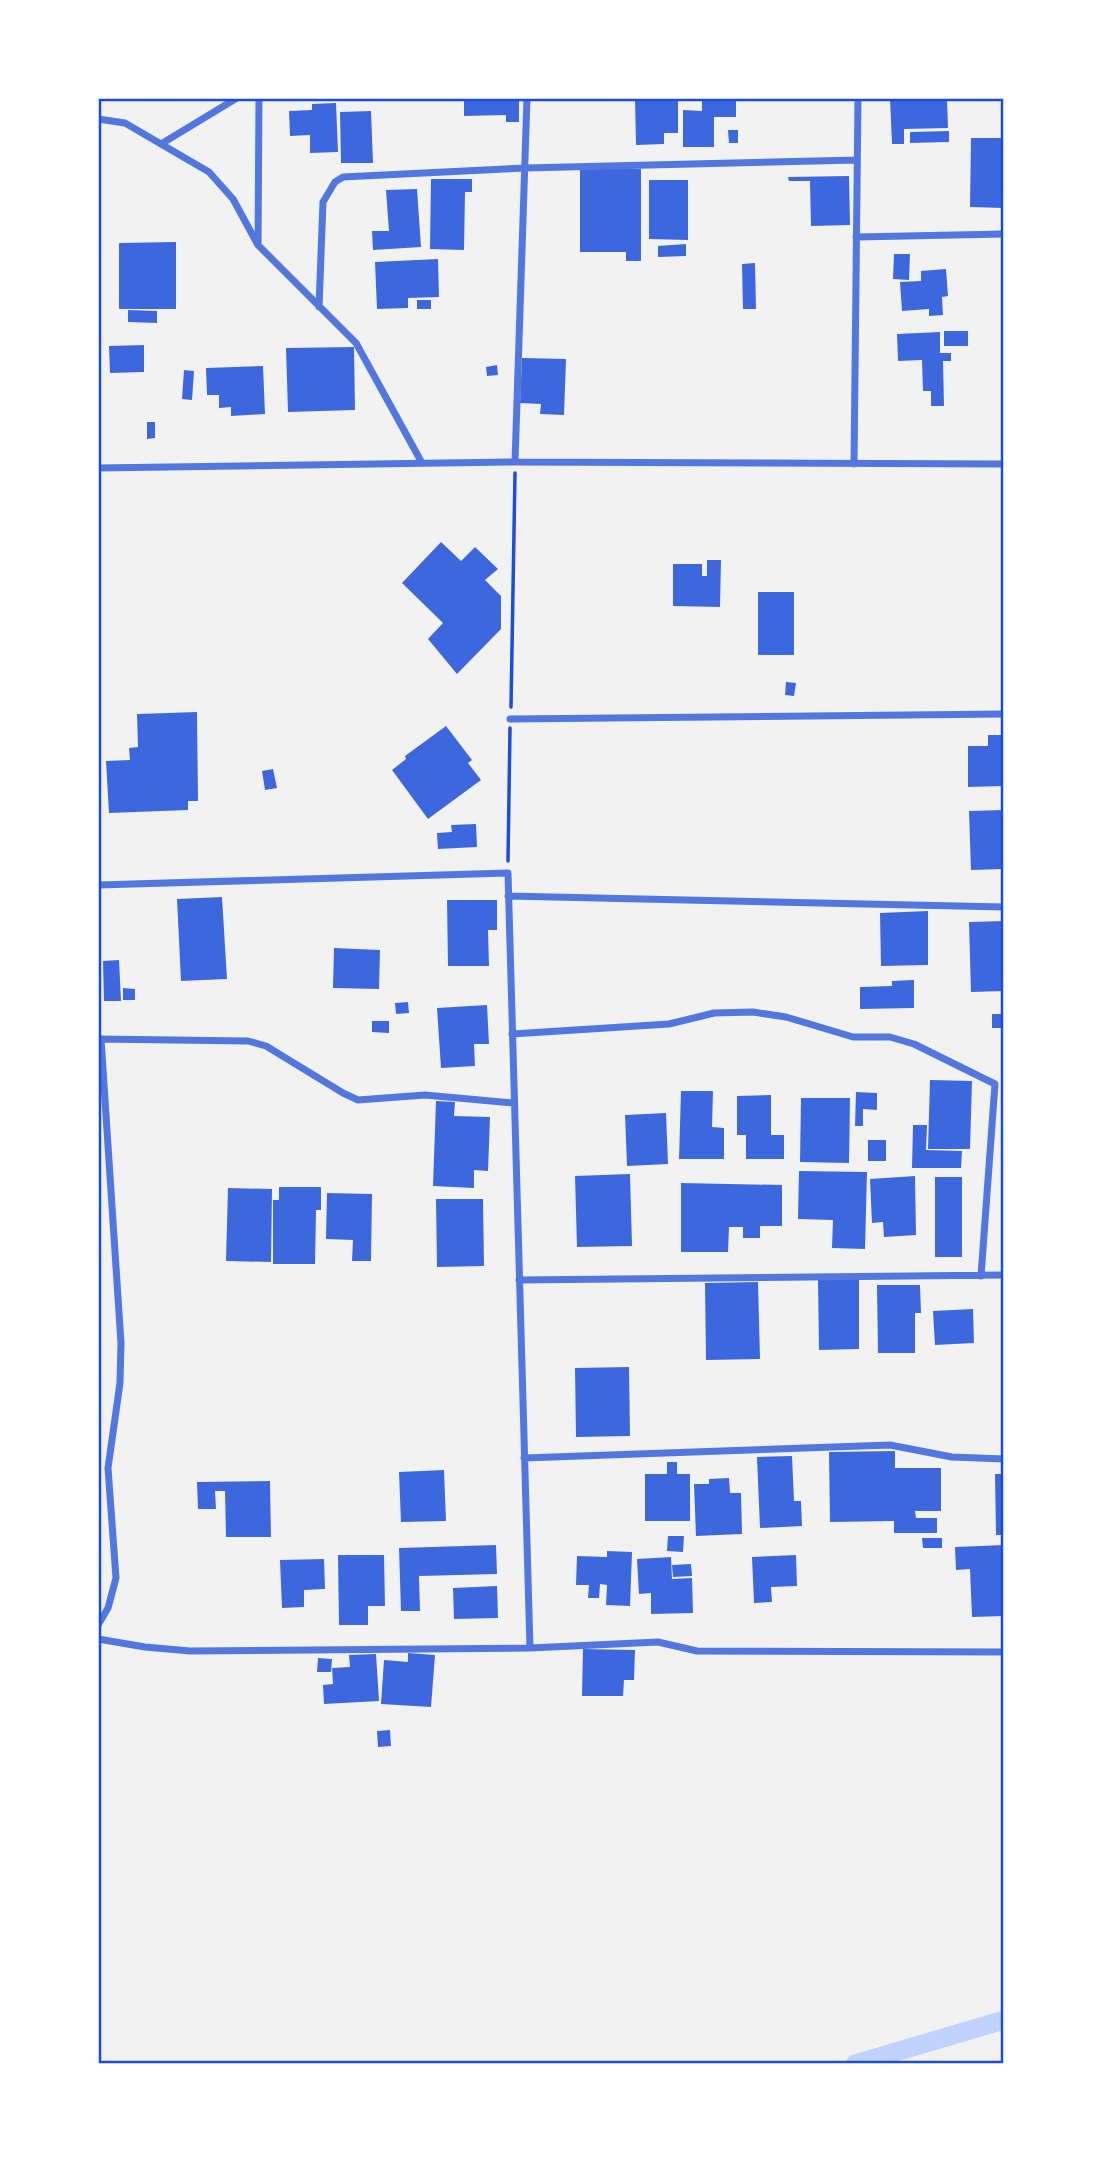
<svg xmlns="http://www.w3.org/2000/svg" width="1102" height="2162" font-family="'Source Sans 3',sans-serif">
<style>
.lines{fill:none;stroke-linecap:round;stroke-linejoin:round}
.canal{stroke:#bfd3fe;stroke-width:19}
.building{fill:#3d67dc}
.path{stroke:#1d4ed8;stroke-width:3.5}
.minor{stroke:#5277de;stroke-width:7}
.neatline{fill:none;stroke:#1d4ed8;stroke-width:2.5}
</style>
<rect width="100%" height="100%" fill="#f2f2f2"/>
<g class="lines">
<path class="canal" d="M855 2064 1004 2020"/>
</g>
<path class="building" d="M464 98H519V122H506V115L464 116Z
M635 98H678V133H664V144L636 145Z
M702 98H736V117H714V147H683V110L702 111Z
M890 98H947L948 128 904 129V144H892Z
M336 103 338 152 310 153V135L290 136 289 111 312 110V104Z
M371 111 373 163H341L340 112Z
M728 130H738V143H729Z
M949 131V142L910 143V132Z
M971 138H1004V208L970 207Z
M580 169H641V261H626V252H580Z
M849 176 850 225 811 226 810 181H789L788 177Z
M431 179H472V192H465L464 250 430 249Z
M649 180H688V240L649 239Z
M417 189 421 247 373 250 372 231H389L386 190Z
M176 242V309H119V243Z
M686 244V256L658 257V246Z
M894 254H910L909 280 893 279Z
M438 259 439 297 408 298V308L377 309 375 262Z
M755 263 756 309H743L742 264Z
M946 269 948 296 942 297 943 315 929 316V309L902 311 900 282 921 281V271Z
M417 300H431V309H417Z
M128 310 157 311V323L128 322Z
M944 331H968V346H944Z
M940 332V353H951V361H943L944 406H931V391H923L922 360 898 361 897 334Z
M144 345V372L110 373 109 346Z
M354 347 355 410 288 412 286 348Z
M522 358 566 359 564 415 540 414 541 404 520 403Z
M497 365 498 375 487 376 486 367Z
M263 366 265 414 231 416V407L219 408V395H207L206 368Z
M184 370 194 371 192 400 182 399Z
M147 422H155V438L147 439Z
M441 542 461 561 475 547 498 569 485 580 501 596V629L457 674 428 639 443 623 402 583Z
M707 560H721L720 607 673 606V564H702V576H707Z
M758 592H794V655H758Z
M786 682 796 683 794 696 785 695Z
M197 712 198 801H188V810L109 813 106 761 130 760 129 748 138 747 137 714Z
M446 726 472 760 468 763 481 780 428 819 392 770 406 759 405 756Z
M988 735H1004V786L968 787V746H988Z
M273 769 277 788 265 790 262 771Z
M1004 810V869L971 870 969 811Z
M476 824 477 847 438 849 437 833 452 832 451 825Z
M222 897 227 979 181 981 177 899Z
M447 900H497V930H488L489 966H448Z
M928 911V965L881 966 880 913Z
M1004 921V991L971 992 969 922Z
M334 948 380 950 379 989 333 988Z
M119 960 121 1001H104L103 961Z
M914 980V1008L860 1009V987L892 986V981Z
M123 988 135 989V1000H123Z
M408 1002 409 1013 396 1014 395 1003Z
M487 1005 489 1044H474L475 1066 441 1068 437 1008Z
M992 1014H1001V1028H992Z
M372 1021H389V1033L372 1032Z
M930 1080 972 1081 970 1149H928Z
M681 1091H713L712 1127 724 1128V1159H679Z
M856 1092 877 1093V1110L863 1109V1126H855Z
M771 1095V1135H784V1159H746V1135H737V1096Z
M801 1098H850L849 1163 800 1162Z
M436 1101 455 1102 454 1116 490 1117 488 1171 474 1170V1188L433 1186Z
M666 1113 668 1164 627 1166 625 1115Z
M913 1125H927L926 1150 962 1151 961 1168H912Z
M868 1140H886V1161H868Z
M799 1171 867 1172 865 1249 832 1248 833 1220 798 1219Z
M630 1174 632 1246 577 1247 575 1176Z
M915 1176 916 1235 884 1237 883 1222 872 1223 870 1179Z
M935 1177H962V1257H935Z
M681 1183 782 1185V1226H760V1238H743V1227H729L728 1252H681Z
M279 1187H321V1210H316L315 1264H273V1200H279Z
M228 1188 272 1189 271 1262 226 1261Z
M327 1193 372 1194 371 1261H352L353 1240 326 1239Z
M436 1199H483L484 1266 437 1267Z
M818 1279H859V1349L819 1350Z
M758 1282 760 1359 706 1360 705 1283Z
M877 1285H920L921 1313H915V1353H878Z
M973 1309 974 1343 935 1345 933 1311Z
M629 1367 630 1436 576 1437 575 1368Z
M895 1451V1468H941V1511H915L916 1518H937V1533H894V1521L830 1522 829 1452Z
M792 1456 794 1501H801L802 1526 760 1528 757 1457Z
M667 1462H677V1474H690V1521H645V1474H667Z
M444 1470 446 1521 401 1522 399 1472Z
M995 1474H1004V1535H996Z
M729 1478 730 1493H741L742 1534 696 1536 694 1484H709V1479Z
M270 1481 271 1537H226L225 1491H215L216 1509H198L197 1482Z
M668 1536H684L683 1552 667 1551Z
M922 1538H942V1548H923Z
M496 1545 497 1574 419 1576 420 1611H401L399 1548Z
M1004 1545V1616L972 1617 970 1569 956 1570 955 1547Z
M607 1551 632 1552 630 1606 606 1605 607 1585 600 1584 599 1598H588L589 1585H576L577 1556 607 1557Z
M338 1555H384L385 1606H368V1625H339Z
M796 1555 797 1586 771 1587 772 1602 754 1603 752 1557Z
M671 1557 672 1579 692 1578 693 1613 651 1614V1593L639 1594 637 1559Z
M324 1559 325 1589 304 1590V1607L282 1608 280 1560Z
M691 1564 692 1576 673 1577 672 1565Z
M497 1586 498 1618 454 1619 453 1588Z
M583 1649 635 1650 634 1680H624L623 1696H582Z
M408 1653 435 1655 431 1707 381 1704 384 1660 408 1662Z
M376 1654 379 1701 324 1704 323 1685 333 1684 332 1668 350 1667 349 1655Z
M318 1658 332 1659 331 1672H317Z
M390 1730 391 1746 378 1747 377 1731Z"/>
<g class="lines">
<path class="path" d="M511 707 515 473
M508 861 510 728"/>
<path class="minor" d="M98 119 125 123 209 172 233 199 258 245 356 343 422 463
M161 144 237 98
M856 237 1004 234
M258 245 259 98
M319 307 323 202 335 182 343 177 525 168 857 160
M515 462 527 98
M854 464 858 98
M98 468 515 462 1004 464
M510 719 1004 714
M98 885 508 873 530 1648
M508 896 1004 907
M512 1034 669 1024 714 1013 753 1012 786 1017 853 1037H890L914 1044 995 1084 981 1276
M98 1039 248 1041 266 1046 343 1093 358 1100 425 1095 514 1103
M519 1280 1004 1275
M524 1458 890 1445 952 1457 1004 1459
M98 1625 108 1608 116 1578 108 1468 120 1383 121 1343 101 1039
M98 1639 145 1647 190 1651 530 1648 658 1642 697 1651 1004 1652"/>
</g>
<rect width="1102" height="2162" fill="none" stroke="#ffffff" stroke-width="200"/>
<rect x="100" y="100" width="902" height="1962" class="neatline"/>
</svg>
